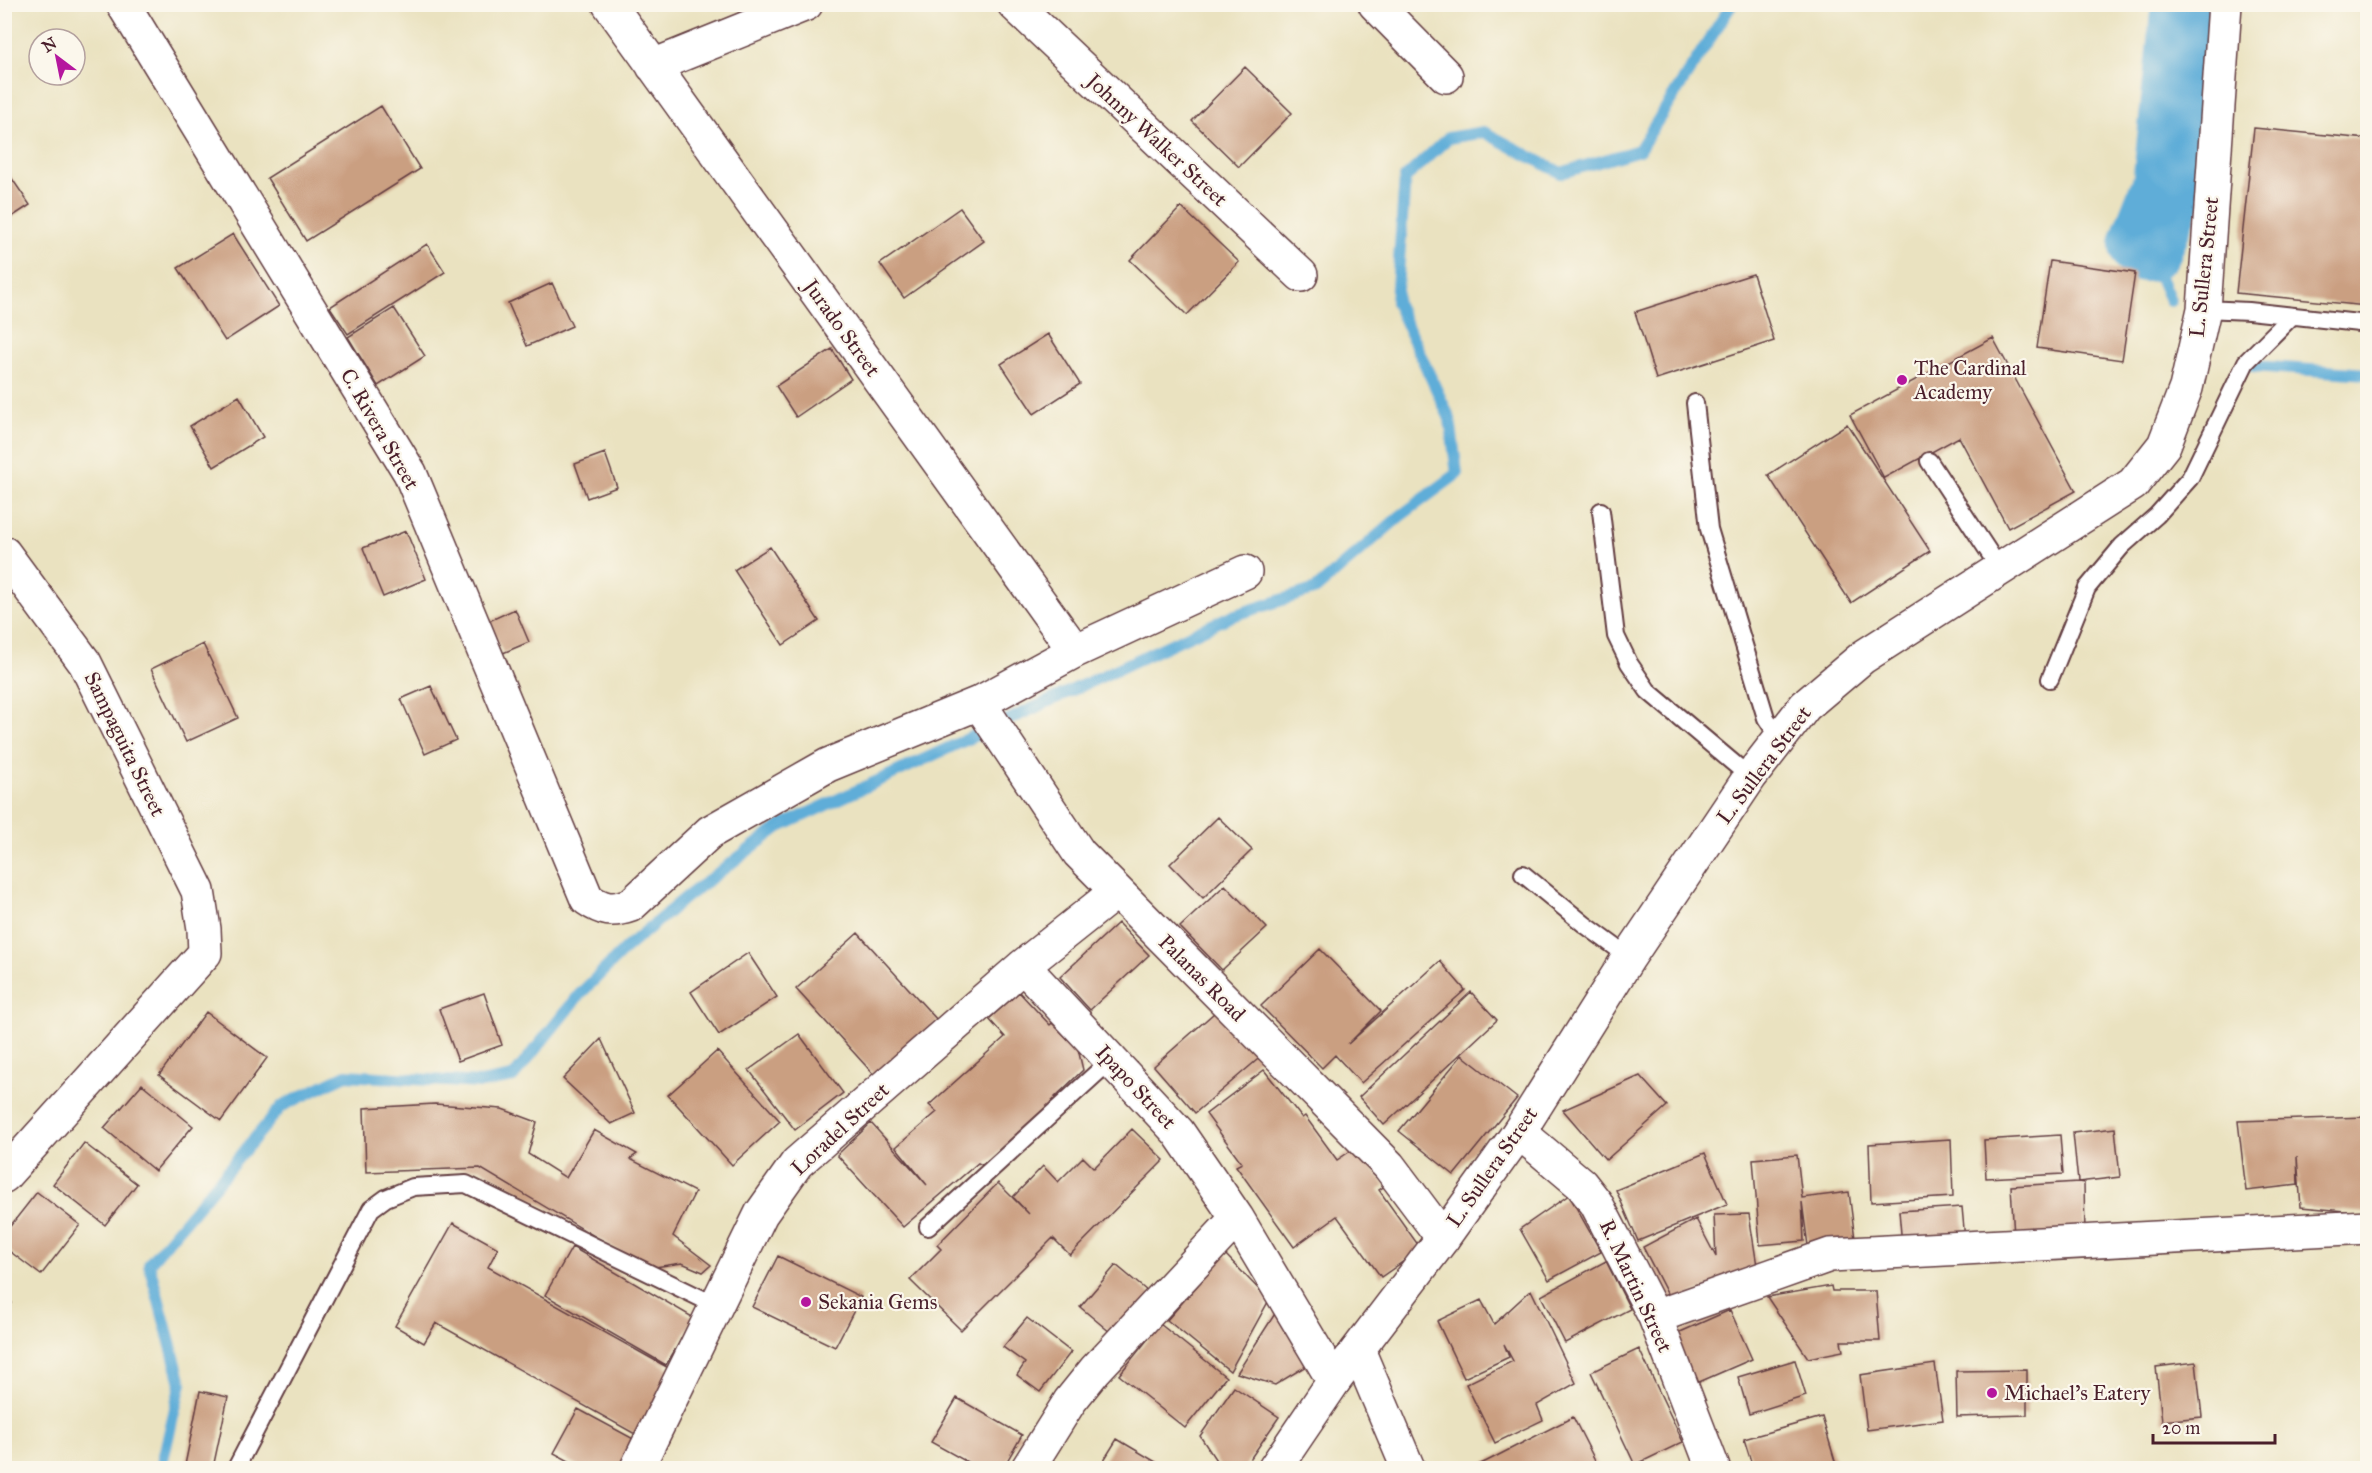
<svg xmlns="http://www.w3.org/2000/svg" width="2372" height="1473" font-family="'IM FELL Great Primer',serif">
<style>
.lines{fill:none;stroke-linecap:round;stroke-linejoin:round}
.stream{stroke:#5eadd8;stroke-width:12}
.river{stroke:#5eadd8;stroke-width:74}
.building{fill:#ca9f81}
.service-casing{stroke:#623c41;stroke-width:20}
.minor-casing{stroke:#623c41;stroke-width:36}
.tertiary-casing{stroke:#623c41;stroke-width:36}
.service{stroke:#fff;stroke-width:16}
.minor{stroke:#fff;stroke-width:33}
.tertiary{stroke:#fff;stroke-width:33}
.poi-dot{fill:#b5179e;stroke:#fbf7ec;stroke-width:2}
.labels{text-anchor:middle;stroke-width:4.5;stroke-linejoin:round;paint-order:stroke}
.street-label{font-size:21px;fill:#4a1f2b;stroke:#fbf7ec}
.poi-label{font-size:21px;fill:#4a1f2b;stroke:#fbf7ec;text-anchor:start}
</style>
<rect width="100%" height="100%" fill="#fbf7ec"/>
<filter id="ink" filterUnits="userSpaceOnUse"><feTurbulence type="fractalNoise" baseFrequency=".0167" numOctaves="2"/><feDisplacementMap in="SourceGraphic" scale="12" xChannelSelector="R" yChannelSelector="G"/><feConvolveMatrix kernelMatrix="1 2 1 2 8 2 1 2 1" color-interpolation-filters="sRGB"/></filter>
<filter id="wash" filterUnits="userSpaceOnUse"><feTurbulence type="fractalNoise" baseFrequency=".008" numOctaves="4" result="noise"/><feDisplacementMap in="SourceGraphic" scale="24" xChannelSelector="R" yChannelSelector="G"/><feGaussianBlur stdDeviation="1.35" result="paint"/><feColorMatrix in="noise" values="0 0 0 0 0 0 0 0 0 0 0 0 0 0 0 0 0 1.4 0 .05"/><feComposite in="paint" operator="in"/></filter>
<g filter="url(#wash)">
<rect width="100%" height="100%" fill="#eae2c0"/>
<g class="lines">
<path class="stream" d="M2146 245 2170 300
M2253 366 2368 374
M161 1468 181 1383 149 1264 282 1106 346 1075 481 1083 513 1077 579 995 626 948 685 898 779 827 1229 617 1316 589 1399 517 1457 474 1450 419 1396 302 1405 178 1448 138 1484 132 1561 173 1639 150 1732 4"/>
<path class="river" d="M2146 245 2169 186 2188 4"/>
</g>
<g id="blocks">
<path class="building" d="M1245 67 1292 113 1239 167 1192 121Z
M381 106 420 169 306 241 267 178Z
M2254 128 2367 139V306L2236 293Z
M4 167 30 205 4 222Z
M1181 207 1239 262 1187 315 1130 260Z
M960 208 984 241 904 298 880 264Z
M233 234 279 306 225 341 178 268Z
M427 244 445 272 348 334 330 307Z
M2050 261 2135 273 2122 360 2037 348Z
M1753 274 1774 341 1656 379 1635 312Z
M552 283 572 326 527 346 508 303Z
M394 308 425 356 378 386 348 337Z
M1048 334 1080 384 1034 414 1001 364Z
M1993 338 2076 491 2008 528 1959 437 1884 478 1850 415Z
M832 349 851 379 796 417 776 386Z
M239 396 263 437 214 467 190 426Z
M1847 424 1930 551 1851 603 1768 475Z
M605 453 617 487 587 498 575 464Z
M406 531 426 579 383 597 363 548Z
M770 547 819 621 783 645 734 570Z
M515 609 529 642 503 653 489 621Z
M203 644 238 718 186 742 151 669Z
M431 686 456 740 425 754 401 699Z
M1218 817 1252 850 1203 898 1170 864Z
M1225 885 1267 928 1222 970 1180 927Z
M1118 923 1149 955 1090 1010 1060 977Z
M858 933 938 1021 876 1077 796 989Z
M1320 949 1381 1011 1348 1044 1440 961 1465 990 1361 1083 1335 1055 1322 1068 1261 1006Z
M748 953 777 997 719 1035 691 992Z
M1019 992 1050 1025 1052 1023 1078 1049 1083 1070 1055 1097 1059 1099 984 1166 978 1163 903 1227 837 1155 871 1123 927 1185 896 1147 937 1112 929 1105 1005 1037 989 1019Z
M1471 992 1497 1020 1384 1125 1359 1097Z
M484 993 502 1045 458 1061 439 1009Z
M1222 1006 1264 1054 1195 1113 1154 1066Z
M206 1012 267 1058 221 1121 159 1075Z
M799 1034 843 1093 795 1130 749 1070Z
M601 1039 635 1113 611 1124 563 1079Z
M717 1051 780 1121 732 1165 668 1095Z
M1462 1055 1517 1098 1454 1175 1399 1131Z
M1264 1070 1302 1118 1305 1116 1337 1160 1358 1146 1385 1186 1379 1190 1421 1249 1381 1277 1337 1216 1294 1247 1236 1166 1242 1163 1206 1114Z
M1640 1076 1667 1106 1606 1160 1563 1110Z
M142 1084 193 1126 155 1171 104 1128Z
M435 1104 502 1109 537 1122 528 1154 566 1178 594 1130 637 1154 630 1159 695 1192 673 1236 711 1265 703 1272 682 1263 648 1268 480 1168 366 1172 364 1108Z
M2367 1117V1213L2301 1207 2297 1157 2298 1185 2246 1191 2238 1121Z
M2115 1128 2120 1177 2078 1182 2084 1183 2085 1234 2014 1236 2011 1186 2078 1182 2073 1133Z
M1132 1129 1164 1160 1070 1255 1053 1238 961 1330 910 1280 941 1249 937 1245 998 1183 1029 1214 1013 1197 1043 1166 1058 1182 1083 1157 1094 1168Z
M2060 1135 2063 1174 1986 1178 1984 1140Z
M1951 1139 1953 1197 1871 1202 1869 1144Z
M84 1143 137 1184 105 1225 53 1184Z
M1705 1153 1727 1204 1638 1241 1616 1190Z
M1797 1155 1802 1198 1849 1192 1856 1247 1809 1253 1802 1202 1804 1241 1760 1245 1753 1159Z
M37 1192 80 1225 41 1275 4 1247V1234Z
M1569 1195 1601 1252 1549 1280 1520 1229Z
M1962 1207 1965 1240 1902 1245 1899 1211Z
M1749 1214 1757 1266 1672 1303 1643 1247 1696 1219 1716 1257 1714 1215Z
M453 1223 498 1248 488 1267 681 1375 644 1439 436 1323 424 1343 395 1326Z
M572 1247 694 1318 666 1365 545 1295Z
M1225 1254 1269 1300 1230 1371 1167 1320Z
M778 1256 861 1297 835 1347 752 1307Z
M1606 1261 1630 1309 1565 1343 1541 1296Z
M1116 1265 1153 1296 1117 1338 1080 1307Z
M1831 1286 1832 1291H1876L1880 1341H1841L1843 1351 1808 1358 1767 1297Z
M1531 1290 1576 1383 1537 1405 1543 1420 1495 1443 1466 1384 1513 1361 1504 1344 1509 1357 1464 1378 1437 1321 1481 1300 1494 1324Z
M4 1297 12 1303 4 1312Z
M1278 1309 1311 1363 1275 1385 1237 1373Z
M1730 1310 1752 1359 1690 1386 1669 1337Z
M1027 1318 1071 1352 1040 1392 1017 1375 1025 1363 1003 1347Z
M1160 1324 1226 1377 1185 1428 1119 1375Z
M1639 1349 1683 1442 1635 1465 1591 1372Z
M1795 1360 1806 1396 1749 1414 1738 1377Z
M2196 1362 2202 1417 2162 1421 2156 1367Z
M1935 1364 1943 1420 1867 1430 1860 1375Z
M2027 1370V1415L1957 1417 1956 1371Z
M1234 1387 1279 1417 1244 1468H1221L1200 1436Z
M200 1391 228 1397 213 1468 185 1465Z
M957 1398 1022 1435 1003 1468H978L931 1442Z
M578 1409 639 1442 625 1468H582L554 1453Z
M1573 1417 1599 1468H1472L1487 1461Z
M1822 1417 1837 1468H1753L1744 1439Z
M1117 1439 1166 1468H1099Z"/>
</g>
</g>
<g filter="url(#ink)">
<use href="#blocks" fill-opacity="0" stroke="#623c41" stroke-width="1.5"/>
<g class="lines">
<defs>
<path id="service" d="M2204 309 2249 311 2368 324
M1695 403 1709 529 1766 718 1780 739
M1929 461 2000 569
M1601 511 1616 636 1629 663 1648 691 1750 777
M2050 679 2087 588 2122 546 2157 515 2190 478 2246 362 2292 316
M1523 874 1584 924 1629 957
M928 1227 1111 1060
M236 1468 371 1209 386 1198 413 1187 466 1184 717 1306"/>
<path id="minor" d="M123 4 410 473 587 899C603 910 612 912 631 905L710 832 828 765 979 703 1075 651 1245 572
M609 4 1075 651
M1014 4 1301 275
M1375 4 1446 76
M653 66 806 4
M4 553 85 663 198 891 204 929 205 953 4 1176
M979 703 1079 853 1389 1166 1443 1238
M1023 966 1178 1132 1237 1218 1334 1381
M1519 1132 1581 1184 1596 1203 1655 1317 1713 1468
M1655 1317 1830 1255 2368 1227
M1358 1350 1408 1468
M637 1468 761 1214 797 1163 1023 966 1116 892
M1028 1468 1070 1401 1095 1370 1237 1218"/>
<path id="tertiary" d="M1275 1468 1334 1381 1443 1238 1519 1132 1629 957 1750 777 1805 706 1863 657 2133 484 2164 445 2186 388 2204 309 2225 4"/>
</defs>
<use href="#service" class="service-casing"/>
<use href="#minor" class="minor-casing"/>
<use href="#tertiary" class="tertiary-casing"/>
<use href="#service" class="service"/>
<use href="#minor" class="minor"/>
<use href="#tertiary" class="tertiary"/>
</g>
</g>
<g class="poi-dot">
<circle cx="1902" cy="380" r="6"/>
<circle cx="806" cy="1302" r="6"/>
<circle cx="1992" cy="1393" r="6"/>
</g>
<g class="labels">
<g class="street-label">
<text transform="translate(1157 140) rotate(43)" y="7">Johnny Walker Street</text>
<text transform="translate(2204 267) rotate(-84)" y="7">L. Sullera Street</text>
<text transform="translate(842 328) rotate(54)" y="7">Jurado Street</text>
<text transform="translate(380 429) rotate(60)" y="7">C. Rivera Street</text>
<text transform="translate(125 744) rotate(64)" y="7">Sampaguita Street</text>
<text transform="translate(1764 765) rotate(-53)" y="7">L. Sullera Street</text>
<text transform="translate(1202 978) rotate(45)" y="7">Palanas Road</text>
<text transform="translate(1136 1087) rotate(47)" y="7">Ipapo Street</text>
<text transform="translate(840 1129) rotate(-43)" y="7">Loradel Street</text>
<text transform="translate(1492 1167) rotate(-55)" y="7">L. Sullera Street</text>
<text transform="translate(1636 1286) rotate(65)" y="7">R. Martin Street</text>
</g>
<g class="poi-label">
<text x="1914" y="375">The Cardinal<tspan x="1914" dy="24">Academy</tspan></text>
<text x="818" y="1309">Sekania Gems</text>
<text x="2004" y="1400">Michael's Eatery</text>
</g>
</g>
<rect width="2372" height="1473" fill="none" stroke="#fbf7ec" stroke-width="24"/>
<g transform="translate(57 57) rotate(328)"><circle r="28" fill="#fbf7ec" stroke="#b4a19f" stroke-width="1.5"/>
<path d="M0-4.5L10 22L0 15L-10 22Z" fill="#b5179e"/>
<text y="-9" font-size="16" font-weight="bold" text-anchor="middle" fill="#4a1f2b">N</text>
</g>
<path d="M2153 1434v9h122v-9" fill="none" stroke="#4a1f2b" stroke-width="3"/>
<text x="2162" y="1434" font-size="18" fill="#4a1f2b" stroke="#fbf7ec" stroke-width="4.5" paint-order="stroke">20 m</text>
</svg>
